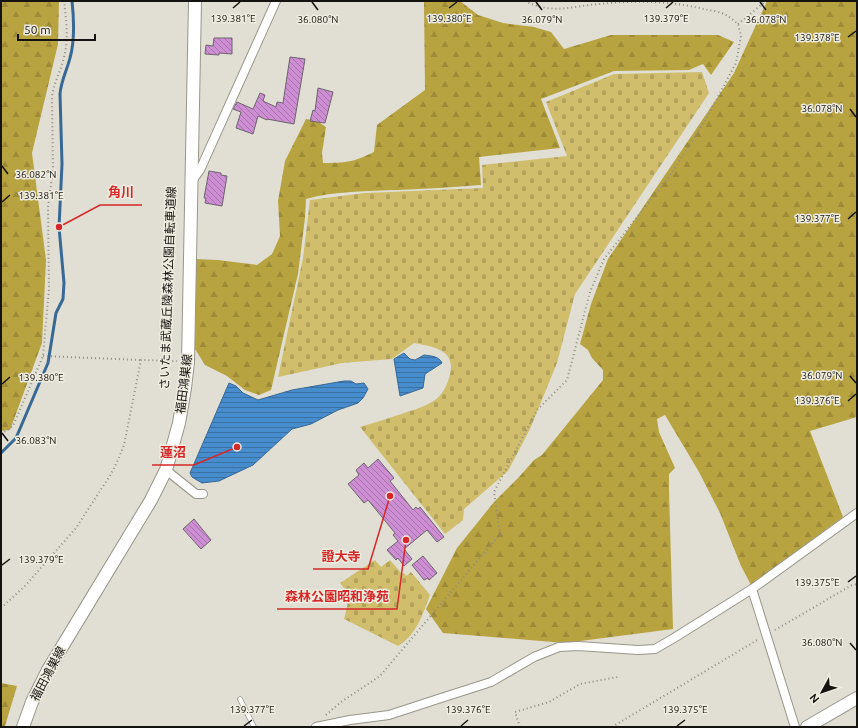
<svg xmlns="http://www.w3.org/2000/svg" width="858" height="728" font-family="Ubuntu,'Noto Sans JP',sans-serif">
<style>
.forest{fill:url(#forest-firs)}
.cemetery{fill:url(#cemetery-stones)}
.water{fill:url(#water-rules);stroke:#386894}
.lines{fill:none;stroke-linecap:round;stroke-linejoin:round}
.stream{stroke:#386894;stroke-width:3}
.building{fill:url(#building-back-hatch);stroke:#6c646d}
.lane-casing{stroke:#98968b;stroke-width:5.5}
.street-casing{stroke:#98968b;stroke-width:10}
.secondary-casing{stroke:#98968b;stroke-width:14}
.path{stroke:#8e8c84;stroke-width:2;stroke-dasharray:1 3;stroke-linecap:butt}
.lane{stroke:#fff;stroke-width:4}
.street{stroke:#fff;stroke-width:8}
.secondary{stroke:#fff;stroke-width:12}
.ticks{fill:none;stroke:#14130f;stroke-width:1.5}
.labels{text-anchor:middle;stroke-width:3;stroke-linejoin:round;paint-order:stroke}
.street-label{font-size:12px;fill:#14130f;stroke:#efece0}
.ticks-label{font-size:10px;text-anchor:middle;fill:#14130f;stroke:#efece0;stroke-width:3;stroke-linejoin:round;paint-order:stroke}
.leader{fill:none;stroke:#d62828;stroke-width:1.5}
.callout-dot{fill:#d62828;stroke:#efece0;stroke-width:1.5}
.callout-label{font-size:13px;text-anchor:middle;font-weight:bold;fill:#d62828;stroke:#efece0;stroke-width:3;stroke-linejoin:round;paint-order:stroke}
</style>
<defs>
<pattern id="forest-firs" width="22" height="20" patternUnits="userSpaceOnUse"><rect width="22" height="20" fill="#b8a341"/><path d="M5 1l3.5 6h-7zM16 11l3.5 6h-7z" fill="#9d8b38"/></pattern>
<pattern id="cemetery-stones" width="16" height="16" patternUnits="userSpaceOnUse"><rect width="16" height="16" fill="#d0be6c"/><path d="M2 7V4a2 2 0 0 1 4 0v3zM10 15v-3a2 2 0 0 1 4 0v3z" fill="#b2a25c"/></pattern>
<pattern id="water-rules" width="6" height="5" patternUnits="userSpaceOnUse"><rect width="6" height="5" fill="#478dcd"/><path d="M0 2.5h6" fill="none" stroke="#3a72a5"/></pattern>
<pattern id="building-back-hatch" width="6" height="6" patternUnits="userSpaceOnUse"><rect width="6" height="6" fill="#ce8ed3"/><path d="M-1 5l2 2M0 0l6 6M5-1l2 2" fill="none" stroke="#a673aa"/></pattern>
</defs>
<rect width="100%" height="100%" fill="#e1dfd3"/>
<path class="forest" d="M1 1H59L58 44 32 153 46 260 42 343 10 430 1 431Z
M424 1H460L478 15 503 23 534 27 551 32 564 49 611 35H718L734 42 711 75 703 64 689 70 614 71 541 99 560 148 479 157 481 185C453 187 426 189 398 190 367 191 335 191 306 199L305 218 298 274 271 390 259 395 245 390 227 376 205 365 195 349 196 259 218 260 257 265 272 254 280 236 278 201 285 161 306 119 317 121 326 127 322 153 323 163C345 163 354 162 374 152L377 125 425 90Z
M767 1H857V417L810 431 843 517 751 585 741 566 720 513 699 472 665 415 657 419 659 432 675 468 669 474V490L673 629 565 643 443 633 426 609 457 548 494 502 519 477 534 460 542 455 603 380V370L592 358 588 350 580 344 591 304 608 259 734 73Z
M1 683 17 686 5 726 7 727H1Z"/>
<path class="cemetery" d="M702 72 709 93 575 294 557 363 530 429 508 471 464 509 463 520 445 534 360 427C374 423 389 418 404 413 414 410 426 406 435 400 444 394 450 379 451 368 452 348 428 346 414 343L392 359 342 363 278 377 303 258 310 200 365 193 483 188 482 165 567 156 546 102 614 74Z
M375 560 381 567 390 560 402 574 404 573 406 576 411 572 430 595C422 616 417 634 398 646L344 619C348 604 351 596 340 583Z"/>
<path class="water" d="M404 353 410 359 415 360 424 355C431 356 439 356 442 363L425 374 423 388 400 396 394 359Z
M344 381H351L356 384 364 383 368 389 363 398 358 403 338 410 311 424 292 429 253 465 219 481 202 483 192 477 190 473 229 383 236 386 243 393 258 400 292 390Z"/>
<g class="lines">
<path class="stream" d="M1 453 16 438 39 384 48 363 56 313 63 299 64 283 59 227 62 164 60 94C61 81 67 70 70 58 75 40 74 19 72 1"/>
</g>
<path class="building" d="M214 38H232V54L219 53V55L205 54 206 45 213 46Z
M290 57 305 59 294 124 267 119V120L258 116 253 134 236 128 241 112 233 109 237 102 253 109 260 93 265 95 263 101 276 107 277 102 283 103Z
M318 88 333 92 325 123 310 121 313 110 315 111Z
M209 171 221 173V175L227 176 222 206 205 203 206 198H204Z
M378 459 394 478 390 481 413 510 416 507 418 509 420 507 444 537 437 542 427 530 404 549 412 559 404 566 398 558 396 560 387 550 398 541 393 535 395 533 368 500 364 503 348 484 359 475 356 470 364 463 368 468Z
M194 519 211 540 201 549 183 529Z
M423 556 437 573 429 580 428 578 424 580 412 565Z"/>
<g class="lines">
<defs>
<path id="lane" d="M240 699 254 727"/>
<path id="street" d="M192 181 200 170 276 1
M166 470 196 494H203
M752 589 795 727
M316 727 350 720 389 715 438 699 491 682 534 657 559 647 578 646 638 650 655 649 674 638 752 589 857 513"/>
<path id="secondary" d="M23 727 32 702 48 670 151 500 166 470 179 423 185 388 188 362 195 1
M807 727 857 698"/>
</defs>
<use href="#lane" class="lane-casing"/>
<use href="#street" class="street-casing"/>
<use href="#secondary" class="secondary-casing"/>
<path class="path" d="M738 24 766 1
M43 356 141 360
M1 434 13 426 43 356 49 289 48 207 53 170 52 96C54 82 61 71 64 57 69 39 66 19 64 1
M1 608 25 586 76 528 111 474 118 460 124 445 141 360 177 361
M775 630 852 585 857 584
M326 715 341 702 380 676 500 534 494 492 537 410 567 380 590 292 604 259 671 174 706 119 736 63 741 36 738 24C734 21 730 17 726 15 721 12 714 11 708 10 673 1 636 0 600 4 571 6 553 15 525 1
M520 727 515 712 549 702 580 684 618 677
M612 727 759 639"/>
<use href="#lane" class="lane"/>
<use href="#street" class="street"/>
<use href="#secondary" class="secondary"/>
</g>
<path class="ticks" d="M312 2 318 10M536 2 542 10M760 2 766 10M233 8 240 2M449 8 457 2M666 8 673 2M848 37 856 31M850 109 856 117M2 166 8 174M2 202 10 195M848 219 856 212M850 376 856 383M2 384 10 377M848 401 856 394M2 433 8 441M2 565 10 559M848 582 856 576M850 643 856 650M244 726 252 720M461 726 468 720M677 726 685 720"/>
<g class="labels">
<g class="street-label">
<text transform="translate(168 288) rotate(-88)" y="4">さいたま武蔵丘陵森林公園自転車道線</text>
<text transform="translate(184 384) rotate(-83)" y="4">福田鴻巣線</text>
<text transform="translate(48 674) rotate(-62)" y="4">福田鴻巣線</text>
</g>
</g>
<g class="ticks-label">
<text x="666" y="22">139.379°E</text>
<text x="233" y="22">139.381°E</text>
<text x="449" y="22">139.380°E</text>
<text x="766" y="23">36.078°N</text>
<text x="318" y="23">36.080°N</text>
<text x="542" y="23">36.079°N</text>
<text x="817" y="41">139.378°E</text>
<text x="822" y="112">36.078°N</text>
<text x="36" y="178">36.082°N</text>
<text x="41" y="199">139.381°E</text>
<text x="817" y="222">139.377°E</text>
<text x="822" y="379">36.079°N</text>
<text x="41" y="381">139.380°E</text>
<text x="817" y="404">139.376°E</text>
<text x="36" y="444">36.083°N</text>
<text x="41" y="563">139.379°E</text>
<text x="817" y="586">139.375°E</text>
<text x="822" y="646">36.080°N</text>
<text x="252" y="713">139.377°E</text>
<text x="468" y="713">139.376°E</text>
<text x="685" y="713">139.375°E</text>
</g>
<path class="leader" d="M59 227L100 205H142M237 447L194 465H152M390 496L368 569H313M406 540L397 609H277"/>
<g class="callout-dot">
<circle cx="59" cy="227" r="4"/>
<circle cx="237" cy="447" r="4"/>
<circle cx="390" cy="496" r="4"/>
<circle cx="406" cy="540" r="4"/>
</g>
<g class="callout-label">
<text x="121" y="197">角川</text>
<text x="173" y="457">蓮沼</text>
<text x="341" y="561">證大寺</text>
<text x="337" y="601">森林公園昭和浄苑</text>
</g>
<rect width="858" height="728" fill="none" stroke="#14130f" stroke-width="4"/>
<g transform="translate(822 692) rotate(230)" stroke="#efece0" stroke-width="3" paint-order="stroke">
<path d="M0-3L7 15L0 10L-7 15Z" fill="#14130f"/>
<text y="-6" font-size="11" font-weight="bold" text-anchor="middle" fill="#14130f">N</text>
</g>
<path d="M18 34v6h77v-6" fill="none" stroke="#14130f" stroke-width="2"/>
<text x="24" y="34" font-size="12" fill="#14130f" stroke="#efece0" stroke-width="3" paint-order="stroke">50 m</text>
</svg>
